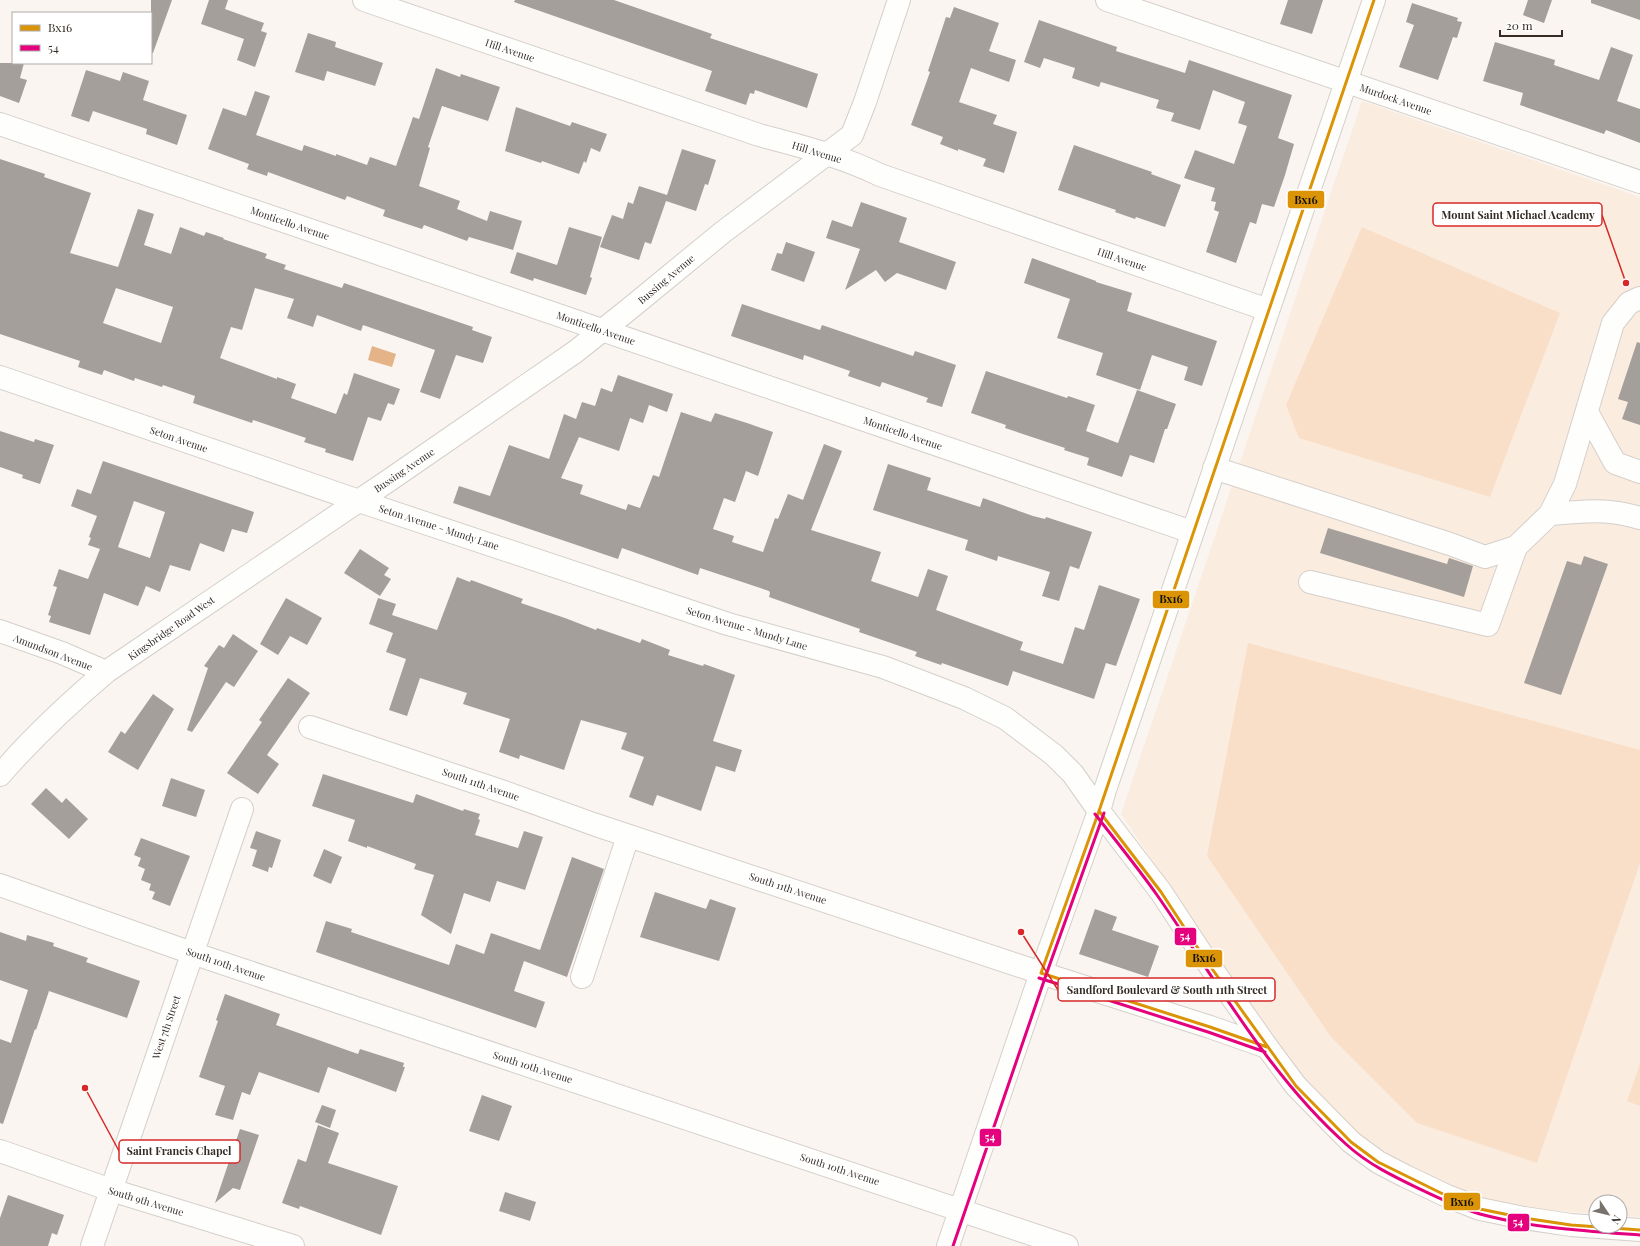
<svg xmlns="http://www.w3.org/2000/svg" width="1640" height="1246" font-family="'Playfair Display',serif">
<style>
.built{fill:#fbece0}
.green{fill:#f9dfc8}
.water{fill:#e4b488}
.building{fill:#a49f9a;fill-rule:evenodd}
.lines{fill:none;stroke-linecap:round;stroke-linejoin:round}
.minor-casing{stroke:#d5cfca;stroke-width:24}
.minor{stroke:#fefefd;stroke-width:22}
.bus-1-casing{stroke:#fff;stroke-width:6}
.bus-2-casing{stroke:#fff;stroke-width:6}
.bus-1{stroke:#da9406;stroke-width:3}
.bus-2{stroke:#e5007d;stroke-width:3}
.labels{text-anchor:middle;stroke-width:4;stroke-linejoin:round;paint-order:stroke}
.street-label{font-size:10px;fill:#342c25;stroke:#fff}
.leader{fill:none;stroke:#d62828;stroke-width:1.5}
.callout-dot{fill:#d62828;stroke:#fff;stroke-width:1.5}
.callout{fill:#fff;stroke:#d62828;stroke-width:1.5}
.callout-label{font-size:11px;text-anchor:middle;font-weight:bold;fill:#342c25}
.line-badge{stroke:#fff;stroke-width:1.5}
.badge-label{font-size:11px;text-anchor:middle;font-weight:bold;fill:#fff}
.pale-badge-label{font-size:11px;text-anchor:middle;font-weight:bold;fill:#111}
</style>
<rect width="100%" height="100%" fill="#faf5f0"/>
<path class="built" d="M1362 101 1640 197V1217L1620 1216V1202H1596V1214L1500 1206 1421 1180 1367 1143 1296 1072 1121 814Z"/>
<path class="green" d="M1362 227 1560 313 1490 497 1299 438 1286 405Z
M1248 643 1640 750V863L1537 1163 1417 1123 1331 1037 1207 856Z
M1640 1064V1106L1627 1101Z"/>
<path class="water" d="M372 346 396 354 392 367 368 360Z"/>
<path class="building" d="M151 0H172L153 53H151Z
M209 0H228L225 9 264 23 261 31 267 33 255 67 237 60 244 39 201 24Z
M515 0H614L712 34 710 38 818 74 807 108 755 90 754 94 750 93 746 105 705 91 712 71 514 2Z
M1288 0H1323L1312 34 1280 24Z
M1528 0H1552L1544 23 1523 15Z
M1591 0H1640V20L1591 3Z
M1412 3 1458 18 1457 21 1462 22 1457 38 1453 37 1438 80 1399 67 1414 25 1406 22Z
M954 7 999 23 989 51 1016 60 1009 82 971 68 959 102 997 115 993 124 1017 132 1004 173 983 166 986 159 958 149V151L940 144 943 137 911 125 930 72 928 71 946 17 950 18Z
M1039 20 1117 47 1116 51 1185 73 1189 60 1292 95 1278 138 1294 144 1285 175 1274 207 1262 204 1256 224 1250 222 1236 263 1206 252 1219 212 1214 210 1216 202 1211 201 1215 188 1184 178 1195 150 1234 164 1247 126 1238 123 1245 102 1213 90 1200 130 1171 121 1174 113 1156 108 1159 100 1101 82 1099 87 1072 78 1075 68 1044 58 1040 68 1024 62Z
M308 33 336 42 335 47 383 63 375 86 327 71 324 81 295 72Z
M1495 42 1555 60 1554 65 1599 80 1611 47 1633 55 1617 101 1640 109V143L1606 130 1604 134 1520 105 1523 93 1483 81Z
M0 63H24L20 78 27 80 19 103 0 96Z
M436 68 460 77 461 74 500 87 488 121 442 106 428 147 430 148 419 186 460 201 457 209 487 221 490 211 522 221 513 250 469 237 467 241 424 225 422 229 383 216 385 210 347 196 345 200 268 172 267 176 247 169 249 164 208 149 223 108 246 116 255 91 270 96 256 135 302 151 304 145 336 156V154L367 165 370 157 396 166 413 117 419 119Z
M86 70 120 81 123 72 149 81 143 100 187 115 177 145 146 134 147 129 93 111 89 122 71 116Z
M516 107 570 126 572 122 607 134 600 152 591 148 586 163 584 161 579 174 542 161 541 163 505 151Z
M1074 145 1152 172 1151 174 1181 185 1165 227 1136 217 1135 219 1115 212 1116 210 1058 190Z
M682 149 716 160 708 185 705 184 696 211 666 201 651 244 645 242 639 260 600 247 612 215 623 219 628 202 633 204 639 186 667 195Z
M0 159 45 174 44 177 91 193 70 253 118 267 138 209 154 214 144 245 171 254 180 227 204 236 206 232 224 238 223 239 267 254 265 258 286 265 284 269 342 288 344 283 473 327 472 330 492 337 483 363 456 355 440 399 420 392 435 350 363 325 361 331 317 315 313 327 287 318 294 299 255 288 242 330 231 327 220 358 277 379V377L296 384 291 398 336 414 344 393 347 395 354 373 400 389 394 405 388 403 381 421 368 417 353 461 325 452 326 449 304 442 306 438 253 420 252 423 193 403 195 396 163 385 162 387 135 378 134 381 104 370 102 375 78 367 80 361 0 334ZM116 288 173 307 161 343 103 323Z
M861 202 907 218 899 242 956 262 946 290 897 273 885 282 876 270 845 290 860 249 826 238 832 220 852 227Z
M569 227 602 237 590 277 592 278 586 295 534 278 533 281 510 273 517 252 557 265Z
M786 242 815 252 804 282 771 270 777 253 782 254Z
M1032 258 1096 281V282L1132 293 1127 311 1217 341 1202 386 1184 380 1188 367 1152 355 1140 390 1096 375 1103 353 1057 338 1070 299 1024 283Z
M742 304 820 330 822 325 913 356 915 351 956 365 942 407 926 402 928 398 882 382 880 387 848 376 850 371 804 355 803 360 731 336Z
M1637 342 1640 343V425L1622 419 1628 402 1618 399Z
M986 371 1067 398 1068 396 1095 405 1086 431 1118 443 1137 390 1176 404 1167 429H1165L1154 463 1130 455 1122 477 1087 465 1089 458 1064 450 1065 448 1005 428 1006 425 971 413Z
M618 375 673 394 667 412 649 405 643 423 630 418 619 451 579 437 561 478 583 485 580 494 626 510 628 504 640 508 653 475 659 477 681 412 711 422 715 413 747 423 773 432 758 476 746 471 735 502 724 498 713 529 734 536 732 542 763 552 775 518 778 519 788 494 803 500 824 444 842 451 811 530 881 552 871 581 918 597 928 569 948 576 936 610 1023 642 1020 650 1063 664 1075 627 1084 630 1099 585 1140 599 1116 666 1106 663 1094 699 1013 671 1008 686 942 663 941 665 915 656 917 652 859 632 860 629 769 597 770 593 769 591 700 568 698 575 622 548 618 559 453 503 459 486 490 496 509 445 549 459 564 414 576 419 582 402 595 406 601 388 612 392Z
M0 431 34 442 35 439 54 445 40 484 22 478 23 475 0 467Z
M103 461 254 512 247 533 232 529 224 552 200 543 190 571 170 565 160 592 146 586 138 606 104 593 90 635 49 622 51 616 48 615 57 587 53 586 59 569 88 579 100 549 88 545 91 538 89 537 97 516 71 506 77 489 91 494ZM134 501 165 512 150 558 118 547Z
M888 464 931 478 927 490 980 507 983 498 1033 516 1045 519 1046 517 1092 532 1079 569 1070 566 1059 601 1042 596 1050 572 998 556 997 561 965 550 968 540 873 510Z
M1328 528 1447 564 1449 558 1473 566 1464 597 1320 553Z
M360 549 389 568 384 575 391 579 380 596 344 573Z
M1584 556 1608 564 1561 695 1524 683 1567 561 1581 565Z
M457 577 470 582 471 580 523 599 521 603 565 618 596 630 597 628 640 643 642 639 670 650 668 655 703 666 704 664 735 675 713 741 742 750 735 772 716 766 701 811 657 795 653 806 629 797 644 757 621 749 627 733 581 720 564 770 520 755 519 759 499 752 510 719 463 704 467 693 420 678 407 716 389 710 406 659 386 652 393 633 369 624 378 598 396 604 392 615 437 630Z
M286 598 322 618 307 645 290 636 278 655 260 644Z
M233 634 258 651 234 687 226 682 192 732 187 730 208 668 204 666 219 645 224 648Z
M288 678 310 693 267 755 279 764 258 794 227 773 262 722 259 720Z
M153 694 174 709 138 770 108 752 121 731 125 734Z
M323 774 413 803 416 794 463 811 464 809 480 814 478 819 480 820 475 835 518 848 524 831 543 837 525 890 497 881 490 902 464 893 451 934 421 915 434 875 414 869 416 864 367 846V848L348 841 355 820 312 806Z
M171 778 205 790 196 817 162 806Z
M46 788 62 803 66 798 88 819 69 839 31 804Z
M256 831 281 840 273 865 272 868 269 867 268 872 252 866 257 850 250 848Z
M141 838 190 856 170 906 152 899 155 892 149 890 151 884 141 880 145 869 138 866 141 858 134 855Z
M324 849 342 857 331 884 313 876Z
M572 857 604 869 567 977 524 961 514 991 545 1002 536 1028 316 952 326 921 352 929 351 932 449 965 456 944 484 954 491 933 540 950Z
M655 892 706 909 710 899 736 908 719 961 640 937Z
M1095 909 1117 917 1112 930 1159 946 1148 977 1079 954Z
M0 932 26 941 27 935 54 943 53 946 88 958 86 962 140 981 127 1018 49 991 36 1030 35 1029 3 1124 0 1123V1039L11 1043 28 990 0 980Z
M225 994 280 1014 276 1025 358 1054 360 1049 404 1063 403 1067H405L396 1092 328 1067 319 1093 259 1072 250 1095 242 1092 233 1120 215 1115 225 1086 199 1077 218 1021 216 1020Z
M482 1095 512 1106 499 1141 469 1131Z
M322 1105 336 1110 330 1128 315 1122Z
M318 1125 339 1133 328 1163 398 1186 381 1235 300 1206 299 1209 282 1203 298 1159 306 1162Z
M240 1129 259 1135 240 1190 233 1188 215 1203Z
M505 1192 536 1202 530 1221 499 1211Z
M8 1195 64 1215 57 1235 52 1233 48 1246H0V1218Z"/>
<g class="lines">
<defs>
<path id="minor" d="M364 0 759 135C800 146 841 156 880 175L1268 310
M1107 0 1640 182
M0 124 1192 532
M0 377 359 501 728 624 883 667 964 698 1005 718 1054 755 1073 774 1099 811 1161 892 1205 959 1267 1047 1296 1086 1351 1142 1378 1162 1405 1176 1447 1196 1480 1209 1524 1218 1571 1225 1640 1230
M1587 412 1615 463 1640 472
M1214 468 1450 544 1485 557 1516 547 1550 514 1565 484 1613 323 1629 303 1640 298
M1550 514C1582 511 1609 508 1640 518
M1310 582 1488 625 1516 547
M0 631 62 653 106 672
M310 727 504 792 596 825 1041 973 1210 1027 1267 1047
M0 775C33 737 67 705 106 672L388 481 575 352 628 310 723 232 852 135 865 102 899 0
M0 885 192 953 1067 1246
M582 977 628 836
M0 1151 111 1190 293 1246
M92 1246 242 809
M948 1246 1041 973 1099 811 1105 790 1374 0"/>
</defs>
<use href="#minor" class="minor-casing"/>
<use href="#minor" class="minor"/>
<defs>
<path id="bus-1" d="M1099 811 1161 892 1205 959 1296 1086 1351 1142 1378 1162 1447 1196 1480 1209 1524 1218 1571 1225 1640 1230
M1267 1047 1210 1027 1041 973 1099 811 1374 0"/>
<path id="bus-2" d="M1095 814C1116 841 1138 868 1157 895 1217 981 1269 1076 1347 1145 1370 1166 1399 1179 1426 1192 1443 1200 1462 1209 1480 1214 1532 1228 1586 1231 1640 1235
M1039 978 1208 1032 1265 1052
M953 1246 1046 975 1104 813"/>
</defs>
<use href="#bus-1" class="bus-1-casing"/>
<use href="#bus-2" class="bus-2-casing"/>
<use href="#bus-1" class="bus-1"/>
<use href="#bus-2" class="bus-2"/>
</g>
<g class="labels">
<g class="street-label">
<text transform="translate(510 50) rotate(19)" y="4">Hill Avenue</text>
<text transform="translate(1396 99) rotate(19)" y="4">Murdock Avenue</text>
<text transform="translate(817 152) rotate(17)" y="4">Hill Avenue</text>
<text transform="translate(290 223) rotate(19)" y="4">Monticello Avenue</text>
<text transform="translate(1122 259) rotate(19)" y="4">Hill Avenue</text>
<text transform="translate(666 279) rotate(-40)" y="4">Bussing Avenue</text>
<text transform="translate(596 328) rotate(19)" y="4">Monticello Avenue</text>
<text transform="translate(903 433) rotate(19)" y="4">Monticello Avenue</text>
<text transform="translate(179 439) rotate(19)" y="4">Seton Avenue</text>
<text transform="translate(404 470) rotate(-34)" y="4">Bussing Avenue</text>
<text transform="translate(439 527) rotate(18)" y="4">Seton Avenue - Mundy Lane</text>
<text transform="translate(171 628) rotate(-35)" y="4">Kingsbridge Road West</text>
<text transform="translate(747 628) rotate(17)" y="4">Seton Avenue - Mundy Lane</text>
<text transform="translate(53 652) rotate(21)" y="4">Amundson Avenue</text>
<text transform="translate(481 784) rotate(19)" y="4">South 11th Avenue</text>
<text transform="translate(788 888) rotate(18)" y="4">South 11th Avenue</text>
<text transform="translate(226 964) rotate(19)" y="4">South 10th Avenue</text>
<text transform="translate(166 1027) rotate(-71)" y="4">West 7th Street</text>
<text transform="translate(533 1067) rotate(18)" y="4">South 10th Avenue</text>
<text transform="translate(840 1169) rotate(18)" y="4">South 10th Avenue</text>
<text transform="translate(146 1201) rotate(17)" y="4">South 9th Avenue</text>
</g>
</g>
<path class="leader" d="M1626 283L1602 215M1021 932L1058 990M85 1088L119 1151"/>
<g class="callout-dot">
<circle cx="1626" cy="283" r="4"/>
<circle cx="1021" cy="932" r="4"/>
<circle cx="85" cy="1088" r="4"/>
</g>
<g class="callout">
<rect x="1433" y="203" width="169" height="23" rx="4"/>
<rect x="1058" y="978" width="217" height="23" rx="4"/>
<rect x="119" y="1140" width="121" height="23" rx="4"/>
</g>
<g class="callout-label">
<text x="1518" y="219">Mount Saint Michael Academy</text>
<text x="1167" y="994">Sandford Boulevard &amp; South 11th Street</text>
<text x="179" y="1155">Saint Francis Chapel</text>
</g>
<g class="line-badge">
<rect x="1287" y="190" width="38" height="19" rx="4" fill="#da9406"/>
<rect x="1152" y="590" width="38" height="19" rx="4" fill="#da9406"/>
<rect x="1174" y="927" width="23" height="19" rx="4" fill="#e5007d"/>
<rect x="1185" y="949" width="38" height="19" rx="4" fill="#da9406"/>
<rect x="979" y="1128" width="23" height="19" rx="4" fill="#e5007d"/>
<rect x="1443" y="1192" width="38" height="19" rx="4" fill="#da9406"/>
<rect x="1507" y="1213" width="23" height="19" rx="4" fill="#e5007d"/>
</g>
<g class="badge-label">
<text x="1185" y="940">54</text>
<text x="990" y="1141">54</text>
<text x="1518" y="1226">54</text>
</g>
<g class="pale-badge-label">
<text x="1306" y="204">Bx16</text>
<text x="1171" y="603">Bx16</text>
<text x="1204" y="962">Bx16</text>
<text x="1462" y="1206">Bx16</text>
</g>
<rect x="12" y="12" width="140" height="52" fill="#ffffff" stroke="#aeaba8"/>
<rect x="20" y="25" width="20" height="6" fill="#da9406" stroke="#aeaba8"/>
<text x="48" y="32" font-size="12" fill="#342c25">Bx16</text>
<rect x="20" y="45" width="20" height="6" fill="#e5007d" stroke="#aeaba8"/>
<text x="48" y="52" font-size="12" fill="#342c25">54</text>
<g transform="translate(1608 1214) rotate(125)"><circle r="19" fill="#ffffff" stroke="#aeaba8"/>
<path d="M0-3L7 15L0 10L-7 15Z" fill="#79726c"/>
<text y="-6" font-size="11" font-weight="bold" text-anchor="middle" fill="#342c25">N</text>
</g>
<path d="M1500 30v6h62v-6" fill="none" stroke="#342c25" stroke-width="2"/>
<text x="1506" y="30" font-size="12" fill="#342c25" stroke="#ffffff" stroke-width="3" paint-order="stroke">20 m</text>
</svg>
